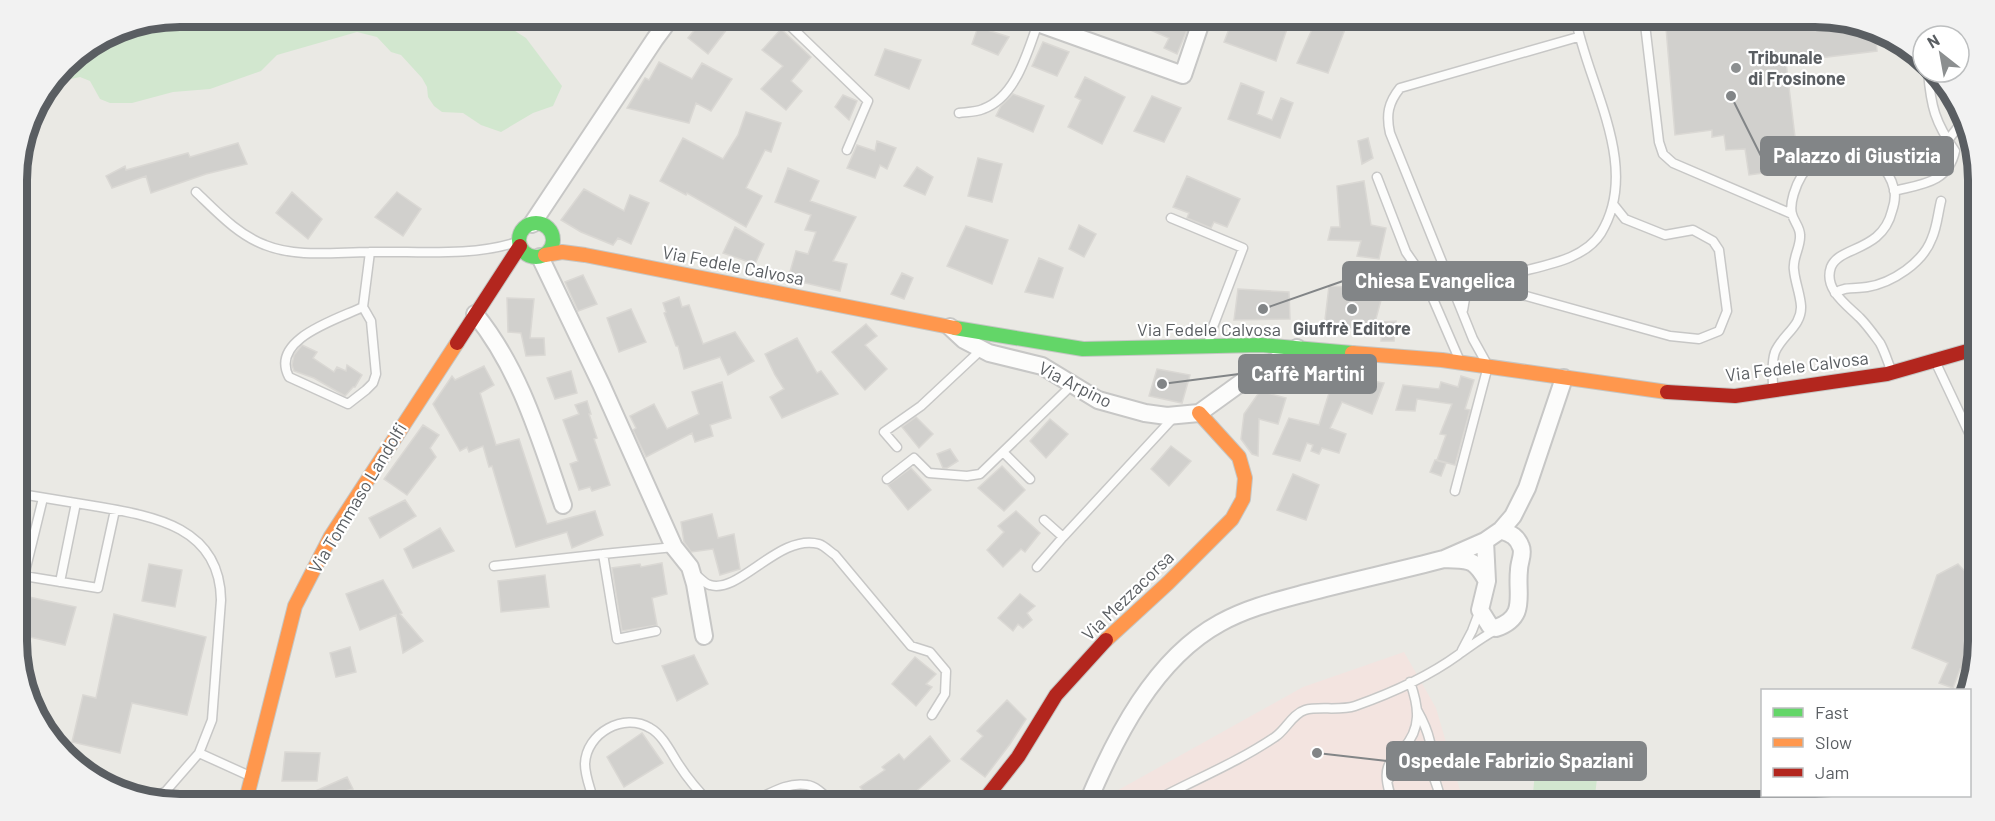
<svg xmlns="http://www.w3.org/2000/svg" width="1995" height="821" font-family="Barlow,sans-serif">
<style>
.medical{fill:#f3e4e0}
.green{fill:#d2e7cf}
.building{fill:#d1d0cd;stroke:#dad8d4;stroke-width:1.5}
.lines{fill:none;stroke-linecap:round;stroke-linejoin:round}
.lane-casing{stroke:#c7c7c6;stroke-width:11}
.street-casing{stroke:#c7c7c6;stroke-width:20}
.fast-casing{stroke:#c5c6c4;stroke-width:16}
.slow-casing{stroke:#c5c6c4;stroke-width:16}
.jam-casing{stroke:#c5c6c4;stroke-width:16}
.lane{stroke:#fcfcfb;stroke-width:8}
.street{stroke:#fcfcfb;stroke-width:16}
.fast{stroke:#63d668;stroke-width:14}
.slow{stroke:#ff974d;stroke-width:14}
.jam{stroke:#b3261e;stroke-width:14}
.poi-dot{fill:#8c8f90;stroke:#fff;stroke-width:2}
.labels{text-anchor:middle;stroke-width:4.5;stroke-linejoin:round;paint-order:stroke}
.poi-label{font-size:18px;font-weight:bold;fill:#5a5e62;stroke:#fff;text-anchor:start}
.street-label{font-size:18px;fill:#5a5e62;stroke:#fff}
.rim{fill:none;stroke:#5a5e62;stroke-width:8}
.leader{fill:none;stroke:#828587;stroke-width:2}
.callout-dot{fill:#828587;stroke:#fff;stroke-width:2}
.callout{fill:#828587;stroke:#828587;stroke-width:2}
.callout-label{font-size:20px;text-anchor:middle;font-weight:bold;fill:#fff}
</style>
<rect width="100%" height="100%" fill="#eae9e4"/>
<path class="medical" d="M1404 652 1436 708 1464 804H1101L1104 798 1303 687Z"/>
<path class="green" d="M501 16 509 27 526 38 562 86 553 106 533 113 501 132 481 125 463 113 442 112 434 106 428 97 427 87 422 78 401 55 391 52 377 37 357 32 277 55 261 71 210 89 173 92 132 103H110L100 99 90 81 80 77 53 83 72 57 118 29 180 17Z
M1598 770 1594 804H1532L1535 772Z"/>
<path class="building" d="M706 16H737L708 54 688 38Z
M1118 16H1169L1166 23 1187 30 1177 54 1164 48 1169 38Z
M1234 16H1262L1288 26 1276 61 1224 42Z
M1318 16H1342L1349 19 1328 73 1297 63Z
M1665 16H1815L1875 28 1877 51 1786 62 1796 145 1760 150 1763 173 1749 175 1745 149 1726 150 1724 135 1712 137V130L1675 135Z
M978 27 1009 37 998 55 972 44Z
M781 29 811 57 791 81 802 91 786 110 761 89 783 66 762 50Z
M1043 42 1069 52 1057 76 1032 66Z
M885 49 921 60 909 89 875 75Z
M659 62 692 79 702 63 732 79 711 111 696 103 689 123 627 108 645 78 649 80Z
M1085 77 1125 97 1102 144 1068 127 1081 100 1075 97Z
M1241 83 1264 92 1257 114 1272 120 1281 98 1293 103 1280 138 1228 119Z
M1013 94 1044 106 1033 132 996 116 1001 106Z
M843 95 857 101 849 120 835 107Z
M1152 96 1181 108 1164 142 1134 131Z
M746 112 781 123 771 152 765 150 746 188 762 196 746 227 687 193 686 195 660 181 683 138 723 159 738 135Z
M1368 138 1373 158 1362 164 1358 141Z
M877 141 896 148 887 169 880 165 875 178 847 168 857 145 875 151Z
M238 143 247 164 206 174 151 193 146 176 112 188 106 176 125 166 126 170 188 153 190 157Z
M978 158 1002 164 992 202 968 196Z
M917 167 933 177 925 195 904 186Z
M788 168 819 181 810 201 856 217 833 261 847 264 840 291 788 279 796 251 808 254 816 232 805 230 811 215 775 202Z
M1187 176 1240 199 1227 227 1214 222 1211 228 1187 218 1189 213 1173 207Z
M1364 181 1371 225 1386 228 1379 259 1357 256 1361 241 1328 240 1331 227H1340L1337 186Z
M584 189 624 211 630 195 649 203 631 244 618 238 613 245 581 232 561 220Z
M292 192 322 219 308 239 276 213Z
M397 192 421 209 403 236 375 217Z
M1079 225 1096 234 1084 257 1069 249Z
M966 226 1008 240 992 284 947 266Z
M735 227 764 244 755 264 723 253Z
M1039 258 1063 268 1053 298 1025 292Z
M902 273 913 278 904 299 891 294Z
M583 275 597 304 578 311 565 282Z
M1329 286 1384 289 1373 330 1324 328Z
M1238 289 1289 292 1290 319 1234 320Z
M679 297 682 307 689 305 703 344 735 332 754 361 728 375 720 357 684 369 678 346H676L664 313 666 312 663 303Z
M507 298 534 299 530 338H544L545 355 526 356 521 333 508 332Z
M631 309 646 342 619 352 607 318Z
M1396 321 1394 341H1381L1382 322Z
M866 324 877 336 865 345 887 369 865 390 832 352Z
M797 338 817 373 821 371 838 394 782 418 770 397 784 389 775 375 765 354Z
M302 345 317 352 313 358 334 372 337 367 346 371 347 365 362 375 355 387H353L345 396 314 378 294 371 292 365 294 355Z
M484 366 494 385 480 393 496 445 519 439 547 524 595 511 603 535 572 548 567 532 516 547 492 466 489 467 483 446 469 452 467 447 460 451 433 404 452 376 455 380Z
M1157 369 1190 375 1182 403 1149 396Z
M571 371 577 393 555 399 547 378Z
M1335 374 1384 383 1372 414 1342 402 1330 428 1346 434 1339 453 1322 448 1319 454 1311 451 1313 445 1307 443 1300 461 1273 454 1289 418 1319 425Z
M1461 376 1474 380 1465 409 1470 410 1455 465 1437 460 1446 435 1440 434 1452 404 1417 399 1415 411 1396 410 1403 385 1439 389 1441 382 1458 387Z
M722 382 731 418 710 425 713 436 695 442 692 433 646 457 633 430 636 428 630 416 654 404 667 429 699 414 692 392Z
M1260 391 1286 398 1278 424 1259 419 1258 456 1252 454 1241 439 1244 414Z
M587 401 591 414H589L597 438 594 439 610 485 592 491 590 487 579 490 570 464 578 461 563 420 579 414 575 405Z
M916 417 933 434 919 448 902 427Z
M1050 419 1068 434 1046 458 1030 441Z
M423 425 439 435 430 448 436 457 407 495 384 479Z
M1171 446 1191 461 1169 486 1151 469Z
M950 449 958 461 947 468H943L937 454Z
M1435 460 1446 463 1441 476 1430 472Z
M1002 466 1025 490 1004 511 978 488Z
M911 468 931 490 908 510 888 485Z
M1293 474 1319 485 1306 520 1277 510Z
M405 500 416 516 380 538 369 518Z
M1016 511 1040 533 1025 552 1021 549 1003 567 987 550 1004 532 998 526Z
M712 514 718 538 734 534 740 569 720 575 713 549 691 552 684 542 681 522Z
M440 528 454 551 413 568 404 549Z
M662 563 667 594 652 598 657 625 622 631 612 568 640 564 641 567Z
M149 564 182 570 175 607 142 601Z
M1958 564 1978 585V641L1972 674 1960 669 1953 688 1939 683 1948 663 1912 648 1937 575Z
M545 575 549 607 501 612 498 581Z
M383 580 402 613 400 614 423 641 403 653 396 615 360 630 346 594Z
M1020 594 1035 606 1027 613 1032 620 1023 628 1018 624 1013 631 998 618Z
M29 597 76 607 65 645 21 635Z
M114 614 206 637 187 715 132 703 120 753 72 742 83 695 96 698Z
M350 647 356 672 336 677 330 653Z
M694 655 708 684 677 701 662 666Z
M915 657 936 674 926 684 932 687 916 706 892 684Z
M1007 700 1026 719 1010 744 985 777 961 759 983 736 977 731Z
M642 733 663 763 624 787 607 757Z
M930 736 950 761 911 796 906 791 887 804H873L860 787 885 770 882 767 899 754 904 760Z
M285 752 320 753 317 781H282Z
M347 777 353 789 341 792 347 804H319L317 797 312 798 311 793Z
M1372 791 1375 804H1333V798Z"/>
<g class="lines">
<defs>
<path id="lane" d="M780 16 868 101 847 150
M1644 16 1659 142 1663 154 1673 163 1792 214
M959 113C967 112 976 112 983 109 1016 97 1027 53 1038 23
M1948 140 1962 122
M1377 177 1406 252 1424 278 1459 359
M1894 191C1922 184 1948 183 1955 151 1935 122 1931 107 1928 72
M196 192C216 211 238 235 265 245 297 258 336 252 370 252 418 251 471 257 517 242
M1171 218 1243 248 1211 332 1208 346
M1483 284 1670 336 1699 339 1719 331 1727 311 1719 250 1713 241 1693 230 1665 235 1625 219 1613 204
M1835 293C1846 286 1855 289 1867 287 1892 283 1923 263 1932 238 1937 227 1938 213 1941 201
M363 307 371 321 376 374 373 383 366 390 348 404 289 377C269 339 338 319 363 307L370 252
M1463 310C1464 307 1464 300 1466 297 1468 294 1474 291 1477 289 1510 265 1577 271 1601 233 1642 166 1587 84 1575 16
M1935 361 1978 452
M1773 388C1773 376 1771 363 1775 352 1782 335 1802 326 1801 306 1800 293 1795 282 1794 270 1792 258 1801 247 1800 235 1800 227 1794 222 1792 214 1789 203 1796 185 1802 175 1825 140 1884 146 1894 189 1896 196 1894 205 1892 211 1882 252 1839 246 1831 267 1823 289 1847 305 1860 318 1867 325 1874 335 1880 343 1885 352 1888 363 1892 372
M897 447 884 432 921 406 982 349
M1003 452 1030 479
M887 479 914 458 929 473 967 476 980 474 1073 384
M1455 491 1488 366 1473 339 1390 133C1386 115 1388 103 1400 88L1578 37
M18 496 21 494C45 498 70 502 94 506 153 516 220 526 221 600L212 720 199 753 166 791 151 799
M43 498 24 576 98 588 115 510
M1044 520 1063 537 1174 417
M494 566 603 554
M1037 567 1063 537
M695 574C699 577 705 584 710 585 740 594 779 533 819 544 825 546 830 552 835 555L911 646 930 652 946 671 945 694 932 715
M60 582 76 503
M656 631 617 639 603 554 674 547
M1462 650 1472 631 1480 610
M1417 710C1431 735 1432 747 1433 774
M199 753 252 777
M1388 780 1400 763C1432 755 1435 779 1442 804
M594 804C592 791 585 778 585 764 586 733 624 712 650 728 663 735 671 753 679 765 688 779 699 792 711 804
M747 804C765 797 786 781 807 785 817 786 827 798 834 804
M1149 804C1191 781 1235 764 1275 737 1286 730 1292 714 1305 710 1318 706 1340 711 1355 706 1389 694 1429 676 1458 655 1471 646 1482 637 1496 630
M1393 804C1390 794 1384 778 1388 767 1391 759 1397 754 1403 749 1422 728 1419 707 1410 682"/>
<path id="street" d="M1018 16 1183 75 1203 16
M532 224 655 39 672 16
M540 257 601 384 674 547 690 567 695 584 704 636
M475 314C520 369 540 439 563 505
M950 327 964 340 989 353 1042 366 1098 400 1145 413 1167 416 1199 413 1253 374 1297 348
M1501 530C1511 534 1517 536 1521 547 1524 554 1519 562 1519 570 1516 595 1528 617 1496 628L1490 626 1480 610 1487 581 1485 541Z
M1501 530 1513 516 1527 488 1564 378
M1485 541 1444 559C1470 561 1473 557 1487 581
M1087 804C1115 738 1154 659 1220 623 1247 608 1276 601 1306 593 1352 581 1398 571 1444 559"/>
<path id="fast" d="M519 240a17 17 0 1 1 34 0a17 17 0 1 1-34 0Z
M955 328 1083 349 1261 345 1352 353"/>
<path id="slow" d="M545 255 562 252 585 255 955 328
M1352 353 1442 360 1667 392
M1106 640 1168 583 1232 519 1243 499 1245 478 1239 457 1199 413
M245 804 295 606 331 536 457 343"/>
<path id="jam" d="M457 343 520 246
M1667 392 1735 396 1887 374 1978 348
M981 804 1018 757 1056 695 1106 640"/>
</defs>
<use href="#lane" class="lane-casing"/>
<use href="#street" class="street-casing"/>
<use href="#fast" class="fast-casing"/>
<use href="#slow" class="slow-casing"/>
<use href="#jam" class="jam-casing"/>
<use href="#lane" class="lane"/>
<use href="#street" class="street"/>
<use href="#fast" class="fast"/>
<use href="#slow" class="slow"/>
<use href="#jam" class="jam"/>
</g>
<g class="poi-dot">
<circle cx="1736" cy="68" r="6"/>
<circle cx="1352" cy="309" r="6"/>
</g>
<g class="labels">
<g class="poi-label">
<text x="1748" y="64">Tribunale<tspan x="1748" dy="21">di Frosinone</tspan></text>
<text x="1352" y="335" text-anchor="middle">Giuffrè Editore</text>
</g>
<g class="street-label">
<text transform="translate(733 266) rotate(11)" y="6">Via Fedele Calvosa</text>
<text x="1209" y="336">Via Fedele Calvosa</text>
<text transform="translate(1797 367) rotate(-7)" y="6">Via Fedele Calvosa</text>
<text transform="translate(1075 385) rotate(27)" y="6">Via Arpino</text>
<text transform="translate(358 498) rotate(-59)" y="6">Via Tommaso Landolfi</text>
<text transform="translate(1128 596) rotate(-44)" y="6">Via Mezzacorsa</text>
</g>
</g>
<path d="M0 0H1995V821H0ZM180 27H1815A153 153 0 0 1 1968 180V641A153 153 0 0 1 1815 794H180A153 153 0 0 1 27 641V180A153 153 0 0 1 180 27Z" fill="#f2f2f2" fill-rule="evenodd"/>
<path class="rim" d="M180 27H1815A153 153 0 0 1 1968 180V641A153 153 0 0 1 1815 794H180A153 153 0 0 1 27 641V180A153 153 0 0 1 180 27Z"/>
<path class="leader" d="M1731 96L1761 156M1263 309L1343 281M1162 384L1239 374M1317 753L1387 761"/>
<g class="callout-dot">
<circle cx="1731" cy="96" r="6"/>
<circle cx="1263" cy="309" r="6"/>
<circle cx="1162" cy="384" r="6"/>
<circle cx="1317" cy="753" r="6"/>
</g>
<g class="callout">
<rect x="1761" y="137" width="192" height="38" rx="6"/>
<rect x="1343" y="262" width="184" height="38" rx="6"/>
<rect x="1239" y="355" width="137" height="38" rx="6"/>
<rect x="1387" y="742" width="259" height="38" rx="6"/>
</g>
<g class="callout-label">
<text x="1857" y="163">Palazzo di Giustizia</text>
<text x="1435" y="288">Chiesa Evangelica</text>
<text x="1308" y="381">Caffè Martini</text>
<text x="1516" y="768">Ospedale Fabrizio Spaziani</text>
</g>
<rect x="1761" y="689" width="210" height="108" fill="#ffffff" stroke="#bdbfc0" stroke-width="1.5"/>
<rect x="1773" y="708" width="30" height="9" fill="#63d668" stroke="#bdbfc0" stroke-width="1.5"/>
<text x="1815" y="719" font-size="18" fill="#5a5e62">Fast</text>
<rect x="1773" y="738" width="30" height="9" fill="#ff974d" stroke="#bdbfc0" stroke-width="1.5"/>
<text x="1815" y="749" font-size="18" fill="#5a5e62">Slow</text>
<rect x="1773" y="768" width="30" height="9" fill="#b3261e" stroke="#bdbfc0" stroke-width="1.5"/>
<text x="1815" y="779" font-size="18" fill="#5a5e62">Jam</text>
<g transform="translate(1941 54) rotate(329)"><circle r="28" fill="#ffffff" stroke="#bdbfc0" stroke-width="1.5"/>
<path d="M0-4.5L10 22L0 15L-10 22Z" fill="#8c8f90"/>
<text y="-9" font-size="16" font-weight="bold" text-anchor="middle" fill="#5a5e62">N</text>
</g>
</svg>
